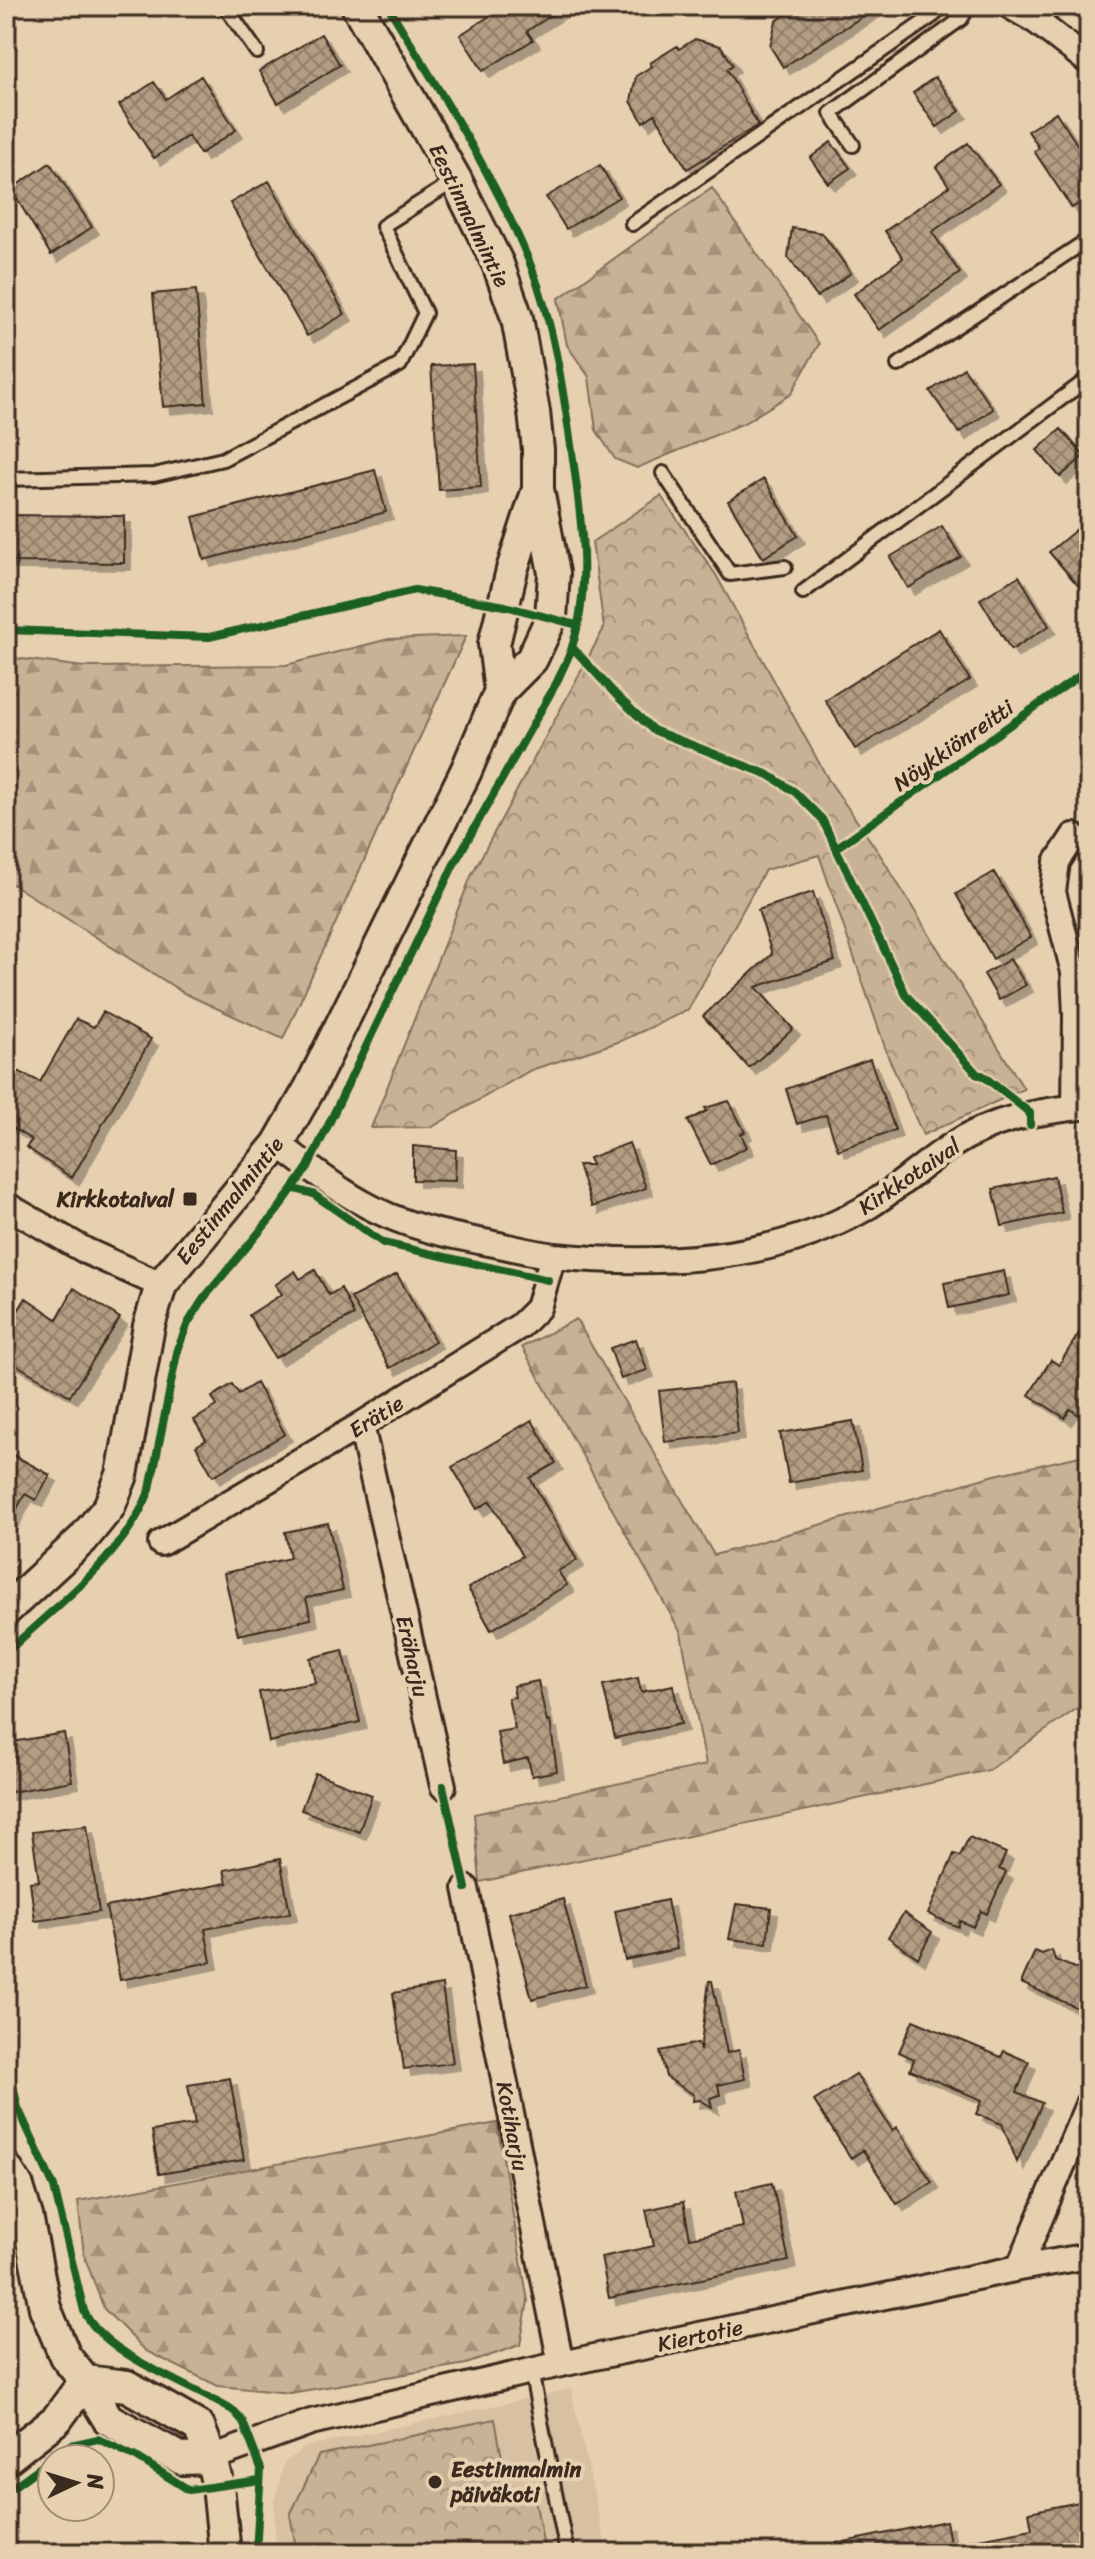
<svg xmlns="http://www.w3.org/2000/svg" width="1095" height="2559" font-family="Sriracha,sans-serif">
<style>
.built{fill:#d7c1a2}
.forest{fill:url(#forest-firs);stroke:#826e5a;stroke-width:2}
.park{fill:url(#park-crowns);stroke:#826e5a;stroke-width:2}
.building{fill:url(#building-cross-hatch);stroke:#3b2a1e;stroke-width:2;filter:url(#shadow)}
.lines{fill:none;stroke-linecap:round;stroke-linejoin:round}
.service-casing{stroke:#3b2a1e;stroke-width:18}
.minor-casing{stroke:#3b2a1e;stroke-width:30}
.tertiary-casing{stroke:#3b2a1e;stroke-width:36}
.service{stroke:#e7d0b0;stroke-width:12}
.minor{stroke:#e7d0b0;stroke-width:24}
.tertiary{stroke:#e7d0b0;stroke-width:30}
.cycleway-casing{stroke:#e7d0b0;stroke-width:13}
.cycleway{stroke:#1b5e20;stroke-width:8}
.poi-dot{fill:#3b2a1e;stroke:#e7d0b0;stroke-width:3}
.labels{text-anchor:middle;stroke-width:8;stroke-linejoin:round;paint-order:stroke}
.street-label{font-size:22px;fill:#3b2a1e;stroke:#e7d0b0}
.poi-label{font-size:22px;font-weight:bold;fill:#3b2a1e;stroke:#e7d0b0;text-anchor:end}
</style>
<defs>
<pattern id="forest-firs" width="22" height="20" patternUnits="userSpaceOnUse" patternTransform="scale(2)"><rect width="22" height="20" fill="#c8b296"/><path d="M5 1l3.5 6h-7zM16 11l3.5 6h-7z" fill="#a4917a"/></pattern>
<pattern id="park-crowns" width="20" height="18" patternUnits="userSpaceOnUse" patternTransform="scale(2)"><rect width="20" height="18" fill="#c8b296"/><path d="M2 6a3 3 0 1 1 6 0M12 15a3 3 0 1 1 6 0" fill="none" stroke="#a4917a"/></pattern>
<pattern id="building-cross-hatch" width="8" height="8" patternUnits="userSpaceOnUse" patternTransform="scale(2)"><rect width="8" height="8" fill="#b39d83"/><path d="M0 0l8 8M0 8l8-8" fill="none" stroke="#93806b"/></pattern>
<filter id="shadow"><feDropShadow dx="7" dy="7" stdDeviation="0" flood-color="#0004"/></filter>
</defs>
<rect width="100%" height="100%" fill="#e7d0b0"/>
<filter id="ink" filterUnits="userSpaceOnUse"><feTurbulence type="fractalNoise" baseFrequency=".0125" numOctaves="2"/><feDisplacementMap in="SourceGraphic" scale="16" xChannelSelector="R" yChannelSelector="G"/><feConvolveMatrix kernelMatrix="1 2 1 2 8 2 1 2 1" color-interpolation-filters="sRGB"/></filter>
<g filter="url(#ink)">
<path class="built" d="M571 2389 607 2553H276L274 2502 284 2463 305 2447Z"/>
<path class="forest" d="M712 188 819 344 791 394 744 423 637 468 615 459 596 430 589 377 567 345 558 299Z
M466 636 283 1039 184 993 6 880V657L84 667 286 665 389 639Z
M576 1319 714 1555 995 1475 1089 1454V1700L989 1770 480 1882 474 1814 706 1765 681 1633 522 1347Z
M497 2123 528 2301 520 2345 466 2364 290 2393 218 2386 146 2351 104 2309 84 2255 78 2201Z"/>
<path class="park" d="M661 496 716 575 828 779 881 856 1024 1089 923 1135 889 1059 819 855 765 870 688 1010 621 1041 531 1070 432 1127 371 1128 472 874 604 628 592 542Z
M495 2419 510 2503 535 2499 545 2553H297L290 2515 319 2455Z"/>
<path class="building" d="M485 6H566L527 31 533 40 483 71 460 35 491 15Z
M800 6H879L783 67 770 46 776 21Z
M321 34 340 65 278 103 259 71Z
M695 39 721 46 733 65 727 69 758 125 687 169 655 114 643 122 631 101 636 76 652 66 650 63 677 46 679 49Z
M201 76 236 130 200 154 188 136 154 158 119 105 154 82 166 99Z
M935 77 960 111 937 127 913 93Z
M1056 112 1089 163V197L1072 208 1034 151 1039 148 1028 131Z
M831 142 850 168 828 183 810 158Z
M968 143 999 184 932 232 960 273 879 330 854 294 903 258 885 231 949 186 936 167Z
M50 163 92 227 51 255 11 189Z
M600 165 619 197 566 229 546 197Z
M269 181 345 314 307 336 230 203Z
M792 228 822 233 851 273 817 297 788 257Z
M196 290 206 403 163 407 153 294Z
M473 364 481 487 439 490 431 366Z
M964 368 993 409 959 433 930 391Z
M1061 429 1084 456 1060 477 1037 450Z
M375 470 386 512 204 560 193 517Z
M764 479 798 536 763 558 728 501Z
M6 515 124 516V563L6 562Z
M1089 519V598L1049 552Z
M942 526 961 557 908 588 890 557Z
M1019 576 1049 626 1011 650 980 599Z
M939 629 970 680 855 749 825 700Z
M994 872 1031 937 993 959 956 894Z
M813 892 835 961 756 987 793 1029 749 1068 703 1016 772 954 758 910Z
M1010 959 1026 985 999 1000 984 974Z
M103 1012 151 1039 72 1178 26 1147 32 1140 6 1124V1065L40 1082 76 1019 94 1027Z
M870 1059 895 1130 838 1150 826 1115 797 1124 786 1089Z
M729 1101 745 1132 741 1134 747 1147 711 1165 688 1121 707 1111 705 1108Z
M629 1143 646 1188 592 1207 578 1165H592L589 1158Z
M413 1146 456 1150 455 1181 413 1180Z
M1054 1176 1062 1213 1002 1226 993 1189Z
M315 1270 329 1295 341 1288 354 1315 275 1358 249 1315 282 1294 275 1285 295 1271 300 1279Z
M1004 1271 1009 1295 949 1308 944 1283Z
M397 1274 435 1341 390 1368 351 1298Z
M74 1288 120 1318 70 1396 6 1359V1330L26 1298 57 1319Z
M1089 1317V1401L1080 1416 1070 1409 1065 1418 1029 1395 1051 1360 1059 1365Z
M636 1339 647 1370 621 1379 610 1348Z
M256 1383 285 1434 213 1476 196 1446 206 1440 194 1420 217 1406 212 1397 232 1384 239 1394Z
M732 1383 738 1433 665 1442 659 1391Z
M532 1420 556 1463 530 1478 577 1560 558 1571 567 1585 491 1630 468 1588 522 1556 490 1501 477 1509 452 1467Z
M853 1421 862 1470 789 1483 780 1433Z
M6 1451 50 1475 36 1500 25 1494 6 1529Z
M328 1523 343 1590 306 1598 311 1619 238 1635 224 1573 290 1558 285 1532Z
M343 1650 360 1722 269 1742 259 1692 315 1683 310 1658Z
M638 1678 641 1692 673 1685 681 1724 615 1738 603 1685Z
M538 1681 547 1722 550 1721 557 1771 532 1776 528 1758 503 1764 497 1732 515 1729 508 1698 515 1697 513 1686Z
M64 1733 72 1781 6 1793V1743Z
M315 1773 372 1795 359 1832 301 1810Z
M87 1825 99 1912 35 1921 30 1882 39 1881 32 1832Z
M969 1837 1006 1853 999 1869 1006 1872 987 1914 981 1911 973 1927 960 1921 958 1927 928 1914 954 1854 960 1856Z
M280 1859 290 1913 205 1929 211 1962 120 1980 106 1907 227 1883 224 1870Z
M563 1899 586 1985 532 1999 509 1913Z
M667 1900 677 1949 625 1960 615 1911Z
M736 1904 771 1908 767 1943 729 1939Z
M904 1913 932 1932 918 1958 888 1937Z
M1052 1950 1055 1960 1089 1974V1993L1082 2010 1021 1983 1035 1951 1042 1954Z
M709 1981H712L727 2053 739 2050 745 2079 718 2085 720 2095 710 2098 712 2107 700 2100 693 2101 694 2095 666 2077 660 2051 698 2043 700 2051Z
M442 1985 453 2063 404 2069 393 1993Z
M913 2020 1001 2057 1004 2051 1029 2062 1017 2092 1042 2103 1017 2162 1002 2124 976 2114 982 2100 910 2070 914 2059 899 2052Z
M856 2074 892 2130 897 2127 932 2182 897 2204 863 2150 851 2158 814 2101Z
M230 2078 244 2160 159 2174 152 2131 195 2124 188 2085Z
M772 2183 789 2261 609 2298 601 2257 654 2246 646 2210 683 2202 690 2238 743 2227 736 2191Z
M1089 2500V2553H969L968 2541 1032 2529 1029 2512Z
M946 2521 952 2553H845L844 2542Z"/>
<g class="lines">
<defs>
<path id="service" d="M225 6 257 52
M1036 21 1060 6
M853 145 831 113 961 19 969 6
M632 224 934 15 941 6
M898 365 1089 239
M663 473 730 574 785 567
M6 479 154 475 223 459 400 365 425 313 383 226 456 180
M803 592 1089 378
M531 2371 567 2553"/>
<path id="minor" d="M1010 6 1036 21 1089 62
M1074 836 1057 862 1053 892 1074 972 1076 1015 1075 1107
M278 1144C313 1170 348 1199 389 1216 422 1230 454 1236 489 1243 510 1247 532 1253 554 1256 656 1266 771 1262 862 1210 894 1192 920 1166 951 1146 993 1118 1040 1111 1089 1106
M6 1205 86 1251 161 1285
M361 1425 443 1786
M161 1543 361 1425 520 1326 538 1308 553 1256
M466 1888 561 2364
M1019 2268 1089 2256
M211 2458 311 2422 561 2364 1019 2268 1089 2102"/>
<path id="tertiary" d="M500 691 494 644 512 570 536 495
M6 1610 83 1539 109 1507 122 1475 149 1326 161 1285 278 1144 310 1088 466 771 500 691 532 659 551 618 554 573 538 489V450L534 412 517 318 498 264 456 180 357 6
M6 2168 18 2187 27 2216 45 2308 65 2356 85 2381 108 2419 182 2459 211 2458
M85 2381 127 2386 199 2427 211 2458 218 2486 225 2553
M6 2459 57 2419 85 2381"/>
</defs>
<use href="#service" class="service-casing"/>
<use href="#minor" class="minor-casing"/>
<use href="#tertiary" class="tertiary-casing"/>
<use href="#service" class="service"/>
<use href="#minor" class="minor"/>
<use href="#tertiary" class="tertiary"/>
<defs>
<path id="cycleway" d="M6 630 209 637 415 590 505 606 577 625
M572 647 617 696 653 730 769 775 795 792 822 819 906 995 978 1075H982L1030 1113V1125
M836 848 1089 669
M295 1189 313 1194 383 1243 548 1280
M6 1653C58 1603 124 1558 150 1489L178 1348 188 1323 204 1298 277 1211 308 1167 453 866 558 680C562 669 569 658 572 647 591 590 582 524 574 466 564 398 556 330 531 266 494 174 439 91 388 6
M443 1786 466 1888
M6 2055 18 2108 54 2187 84 2311C103 2355 194 2386 235 2412L243 2422 261 2469 256 2553
M6 2492 71 2445 98 2439 138 2458 189 2490 260 2480"/>
</defs>
<use href="#cycleway" class="cycleway-casing"/>
<use href="#cycleway" class="cycleway"/>
</g>
</g>
<g class="poi-dot">
<rect x="182" y="1191" width="16" height="16" rx="4"/>
<circle cx="435" cy="2482" r="8"/>
</g>
<g class="labels">
<g class="street-label">
<text transform="translate(470 215) rotate(64)" y="8">Eestinmalmintie</text>
<text transform="translate(953 745) rotate(-35)" y="8">Nöykkiönreitti</text>
<text transform="translate(909 1176) rotate(-34)" y="8">Kirkkotaival</text>
<text transform="translate(229 1200) rotate(-51)" y="8">Eestinmalmintie</text>
<text transform="translate(376 1416) rotate(-32)" y="8">Erätie</text>
<text transform="translate(413 1656) rotate(77)" y="8">Eräharju</text>
<text transform="translate(513 2126) rotate(79)" y="8">Kotiharju</text>
<text transform="translate(700 2335) rotate(-12)" y="8">Kiertotie</text>
</g>
<g class="poi-label">
<text x="174" y="1207">Kirkkotaival</text>
<text x="451" y="2477" text-anchor="start">Eestinmalmin<tspan x="451" dy="25">päiväkoti</tspan></text>
</g>
</g>
<rect width="1095" height="2559" fill="none" stroke="#e7d0b0" stroke-width="32"/>
<rect x="16" y="16" width="1063" height="2527" fill="none" stroke="#3b2a1e" stroke-width="3" filter="url(#ink)"/>
<g transform="translate(76 2483) rotate(86)"><circle r="38" fill="#e7d0b0" stroke="#a28e76" stroke-width="2"/>
<path d="M0-6L14 30L0 20L-14 30Z" fill="#3b2a1e"/>
<text y="-12" font-size="22" font-weight="bold" text-anchor="middle" fill="#3b2a1e">N</text>
</g>
</svg>
